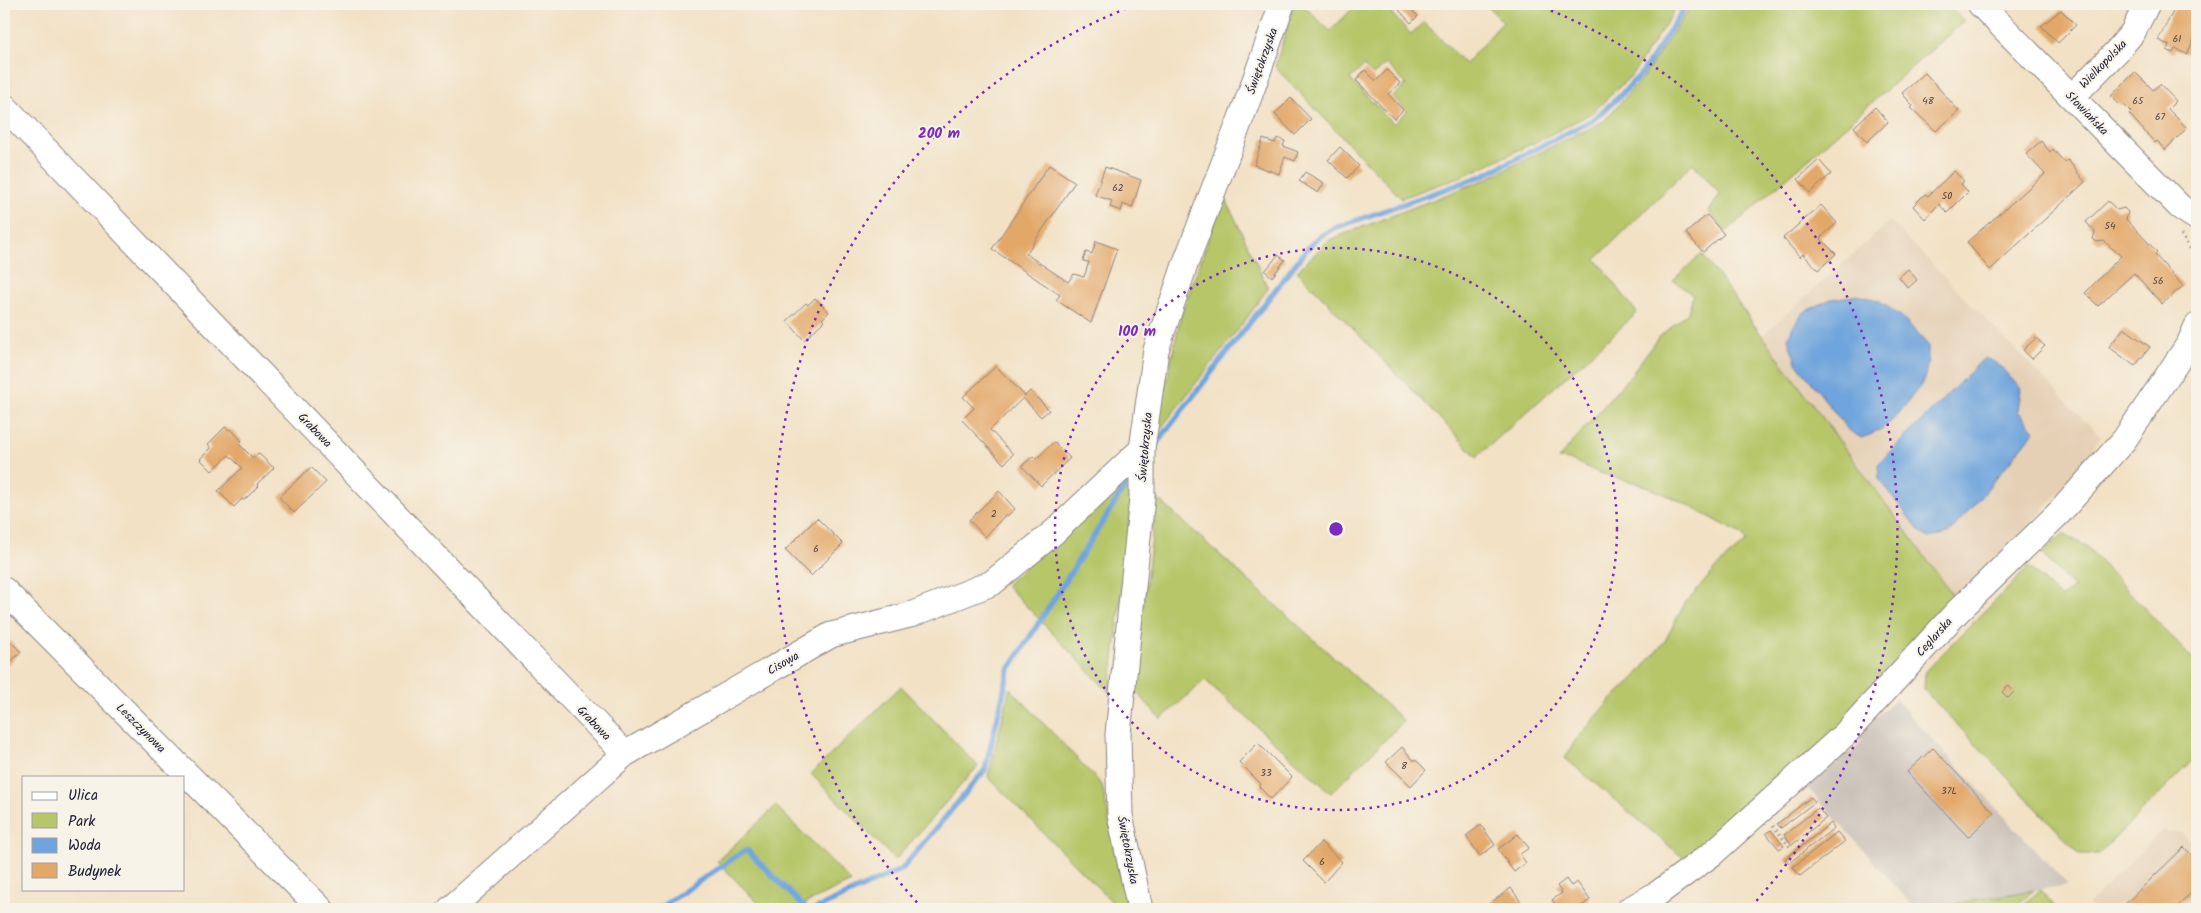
<svg xmlns="http://www.w3.org/2000/svg" width="2201" height="913" font-family="Kalam,sans-serif">
<style>
.built{fill:#e5d0b6}
.industrial{fill:#ccc2b9}
.green{fill:#b6c669;stroke:#6c7452;fill-rule:evenodd}
.water{fill:#70a4dc;stroke:#49638c}
.lines{fill:none;stroke-linecap:round;stroke-linejoin:round}
.stream{stroke:#70a4dc;stroke-width:5.5}
.building{fill:#e3a768}
.minor-casing{stroke:#8a8280;stroke-width:27}
.path{stroke:#8a8280;stroke-width:3;stroke-dasharray:1 4;stroke-linecap:butt}
.minor{stroke:#fff;stroke-width:25}
.ring{fill:none;stroke:#7b2cbf;stroke-width:2.5;stroke-dasharray:2.5 5}
.labels{text-anchor:middle;stroke-width:4;stroke-linejoin:round;paint-order:stroke}
.number-label{font-size:10px;fill:#524346}
.street-label{font-size:12px;fill:#22223b;stroke:#f7f3e8}
.centre{fill:#7b2cbf;stroke:#f7f3e8;stroke-width:2.5}
.ring-label{font-size:15px;text-anchor:middle;font-weight:bold;fill:#7b2cbf;stroke:#f7f3e8;stroke-width:4;stroke-linejoin:round;paint-order:stroke}
</style>
<rect width="100%" height="100%" fill="#f7f3e8"/>
<filter id="ink" filterUnits="userSpaceOnUse"><feTurbulence type="fractalNoise" baseFrequency=".02" numOctaves="2"/><feDisplacementMap in="SourceGraphic" scale="10" xChannelSelector="R" yChannelSelector="G"/><feConvolveMatrix kernelMatrix="1 2 1 2 8 2 1 2 1" color-interpolation-filters="sRGB"/></filter>
<filter id="wash" filterUnits="userSpaceOnUse"><feTurbulence type="fractalNoise" baseFrequency=".0096" numOctaves="4" result="noise"/><feDisplacementMap in="SourceGraphic" scale="20" xChannelSelector="R" yChannelSelector="G"/><feGaussianBlur stdDeviation="1.12" result="paint"/><feColorMatrix in="noise" values="0 0 0 0 0 0 0 0 0 0 0 0 0 0 0 0 0 1.4 0 .05"/><feComposite in="paint" operator="in"/></filter>
<g filter="url(#wash)">
<rect width="100%" height="100%" fill="#f2e1c5"/>
<path class="built" d="M1890 221 2101 437 2056 496 1958 602 1762 336Z
M2161 831 2181 832 2197 848V909H2092L2088 905Z"/>
<path class="industrial" d="M1895 699 2068 885 1916 909 1807 787 1844 750 1851 753 1862 741 1859 735Z"/>
<path class="green" d="M1294 4H1302L1330 31 1357 4H1382L1411 34 1424 22 1465 64 1503 22 1485 4H1679L1632 75 1592 113 1540 140 1468 174 1401 198 1275 67ZM1386 64 1406 84 1393 97 1407 111 1394 124 1350 79 1364 66 1373 75Z
M1692 4H1947L1964 21 1726 232 1709 212 1720 194 1693 163 1596 259 1637 313 1477 457 1297 271 1329 240 1484 180 1604 121 1644 76Z
M1224 195 1268 288 1247 318 1154 437 1181 316Z
M1702 254 1958 602 1847 721 1686 860 1565 758 1575 741 1611 700 1636 676 1665 641 1685 603 1721 563 1746 542 1743 535 1682 502 1646 486 1597 472 1571 460 1558 459 1633 372 1657 339 1688 313 1693 295 1673 280Z
M1122 477 1134 486 1110 693 1006 585Z
M1157 498 1404 721 1331 793 1205 680 1161 719 1134 689 1141 622Z
M2063 534 2086 546 2197 664V756L2099 854H2080L1924 690 1925 671 2029 567 2061 598 2073 587 2042 554Z
M901 686 978 766 895 860 811 774Z
M1010 688 1102 785 1127 909H1119L988 777Z
M776 806 851 882 800 906 802 909H764L717 861Z
M2034 890 2012 909H1925Z
M2040 890 2057 909H2018Z"/>
<path class="water" d="M1858 295 1878 300 1902 317 1928 345C1928 357 1928 367 1924 379 1922 385 1917 390 1913 395 1899 415 1886 431 1861 438L1848 430 1796 362 1788 339 1792 328 1804 312 1831 299Z
M1984 358 1996 362 2021 389 2018 411 2035 431 1979 499 1948 534 1928 538 1920 532 1879 479 1878 464Z"/>
<g class="lines">
<path class="stream" d="M1153 448 1306 250 1317 238 1332 229 1482 176 1593 120 1619 97 1642 73 1687 4
M658 909 744 851H748L806 909
M816 909 902 869 985 770 1009 670 1128 482"/>
</g>
<g id="blocks">
<path class="building" d="M1405 4 1418 16 1411 23 1399 10Z
M2177 4H2183L2197 11V33L2187 54 2175 49 2173 53 2167 50 2169 45 2158 40Z
M2061 10 2076 25 2058 43 2041 26Z
M1365 70 1376 81 1387 70 1400 83 1388 94 1403 110 1394 119 1356 80Z
M2135 72 2153 90 2160 84 2176 101 2168 109 2187 128 2165 150 2157 141 2155 143 2129 114 2131 112 2123 104 2121 106 2111 96Z
M1925 73 1959 111 1936 131 1911 108 1913 106 1902 93Z
M1291 98 1311 119 1295 135 1275 114Z
M1875 107 1888 122 1867 142 1854 127Z
M1277 138 1285 141 1283 146 1298 152 1295 161 1285 157 1279 174 1254 165 1263 139 1275 143Z
M2041 141 2050 152 2053 149 2064 162 2068 160 2085 182 1990 270 1967 242 2045 174 2026 154Z
M1340 147 1359 166 1347 178 1328 160Z
M1819 160 1831 174 1810 193 1798 179Z
M1049 165 1075 182 1026 254 1068 282 1074 274 1084 277 1089 262 1083 261 1086 252 1092 254 1096 241 1117 249 1091 323 1056 300 1060 295 992 249Z
M1105 167 1141 180 1132 208 1123 204 1121 211 1110 207 1112 201 1095 195Z
M1954 171 1964 181 1961 184 1968 192 1947 213 1939 204 1925 219 1913 206 1925 194 1928 196Z
M1305 172 1324 183 1318 193 1299 181Z
M2108 201 2117 210 2124 208 2128 212 2126 219 2157 252 2155 255 2183 286 2162 304 2134 273 2098 306 2085 293 2121 256 2104 241 2097 242 2093 239 2095 232 2086 222Z
M1821 205 1837 223 1820 238 1836 254 1818 270 1803 254 1800 257 1783 238Z
M1707 215 1724 234 1703 252 1686 233Z
M1278 255 1285 260 1272 277 1265 271Z
M1908 269 1917 280 1908 288 1899 277Z
M815 298 829 312 822 319 824 321 804 340 787 321 806 303 808 305Z
M2124 328 2150 347 2135 366 2109 347Z
M2036 338 2045 346 2032 359 2023 350Z
M996 366 1025 396 1030 391 1049 410 1041 417 1023 398 990 430 1013 454 1004 464 962 420 974 408 963 397Z
M225 427 229 430 231 429 242 441 239 444 253 458 258 453 274 468 257 484 259 486 244 500 242 499 234 507 218 491 242 468 229 455 212 471 200 459 211 448 208 444Z
M1054 442 1070 458 1041 486 1022 466 1033 456 1036 459Z
M311 467 326 482 294 513 279 497Z
M999 491 1015 509 1007 516 1006 514 985 537 969 520Z
M817 518 843 544 811 576 785 550Z
M4 635 21 652 4 668Z
M2008 685 2014 692 2008 698 2002 692Z
M1258 743 1292 777 1271 799 1259 787 1261 784 1239 762Z
M1402 747 1414 761 1415 759 1426 770 1411 786 1386 762Z
M1933 748 1994 813 1968 837 1907 772Z
M1811 797 1815 802 1781 828 1777 824Z
M1818 808 1826 818 1792 845 1784 835Z
M1831 823 1834 828 1789 863 1785 859Z
M1481 825 1495 845 1480 856 1466 836Z
M1771 830 1784 846 1779 849 1766 833Z
M1837 832 1845 841 1800 876 1793 867Z
M1518 834 1529 848 1520 854 1526 863 1514 872 1498 849Z
M1321 842 1342 862 1324 882 1303 861Z
M2184 847 2197 861V887L2175 909H2120Z
M1566 879 1571 886 1577 882 1590 900 1577 909H1559L1552 900 1562 893 1557 886Z
M1511 888 1526 909H1486L1485 907Z"/>
</g>
</g>
<g filter="url(#ink)">
<use href="#blocks" fill-opacity="0" stroke="#8a8280" stroke-width="1"/>
<g class="lines">
<defs>
<path id="minor" d="M1980 4 2180 207 2197 218
M2072 97 2117 51 2133 32 2147 4
M4 106 625 754
M4 590 321 909
M450 909 625 754 831 635 910 615 992 583 1054 532 1142 449
M1140 909 1120 815 1118 734 1142 498V449L1156 350 1186 262 1249 97 1282 4
M1630 909 1657 894 1713 853 1844 735 1957 612 2060 512 2124 440 2189 344 2197 326"/>
</defs>
<use href="#minor" class="minor-casing"/>
<path class="path" d="M2181 235 2197 259
M1773 826 1790 847"/>
<use href="#minor" class="minor"/>
</g>
</g>
<g class="ring">
<circle cx="1336" cy="529" r="281"/>
<path d="M922 908A561 561 0 0 1 1135 5M1537 5A561 561 0 0 1 1750 908"/>
</g>
<g class="labels">
<g class="number-label">
<text x="2177" y="42">61</text>
<text x="1928" y="104">48</text>
<text x="2138" y="104">65</text>
<text x="2160" y="120">67</text>
<text x="1118" y="191">62</text>
<text x="1947" y="199">50</text>
<text x="2110" y="229">54</text>
<text x="2158" y="284">56</text>
<text x="994" y="517">2</text>
<text x="816" y="552">6</text>
<text x="1404" y="769">8</text>
<text x="1266" y="776">33</text>
<text x="1949" y="794">37L</text>
<text x="1322" y="865">6</text>
</g>
<g class="street-label">
<text transform="translate(1262 61) rotate(-70)" y="4">Świętokrzyska</text>
<text transform="translate(2103 64) rotate(-46)" y="4">Wielkopolska</text>
<text transform="translate(2087 113) rotate(46)" y="4">Słowiańska</text>
<text transform="translate(315 430) rotate(46)" y="4">Grabowa</text>
<text transform="translate(1145 447) rotate(-85)" y="4">Świętokrzyska</text>
<text transform="translate(1934 637) rotate(-48)" y="4">Ceglarska</text>
<text transform="translate(783 663) rotate(-30)" y="4">Cisowa</text>
<text transform="translate(594 723) rotate(46)" y="4">Grabowa</text>
<text transform="translate(141 728) rotate(45)" y="4">Leszczynowa</text>
<text transform="translate(1128 850) rotate(79)" y="4">Świętokrzyska</text>
</g>
</g>
<circle cx="1336" cy="529" r="8" class="centre"/>
<g class="ring-label">
<text x="939" y="138">200 m</text>
<text x="1137" y="336">100 m</text>
</g>
<rect width="2201" height="913" fill="none" stroke="#f7f3e8" stroke-width="20"/>
<rect x="22" y="776" width="162" height="115" fill="#f7f3e8" stroke="#a29fa3"/>
<rect x="32" y="792" width="25" height="8" fill="#ffffff" stroke="#a29fa3"/>
<text x="68" y="800" font-size="15" fill="#22223b">Ulica</text>
<rect x="32" y="813" width="25" height="15" fill="#b6c669" stroke="#a29fa3"/>
<text x="68" y="826" font-size="15" fill="#22223b">Park</text>
<rect x="32" y="838" width="25" height="15" fill="#70a4dc" stroke="#a29fa3"/>
<text x="68" y="850" font-size="15" fill="#22223b">Woda</text>
<rect x="32" y="863" width="25" height="15" fill="#e3a768" stroke="#a29fa3"/>
<text x="68" y="876" font-size="15" fill="#22223b">Budynek</text>
</svg>
